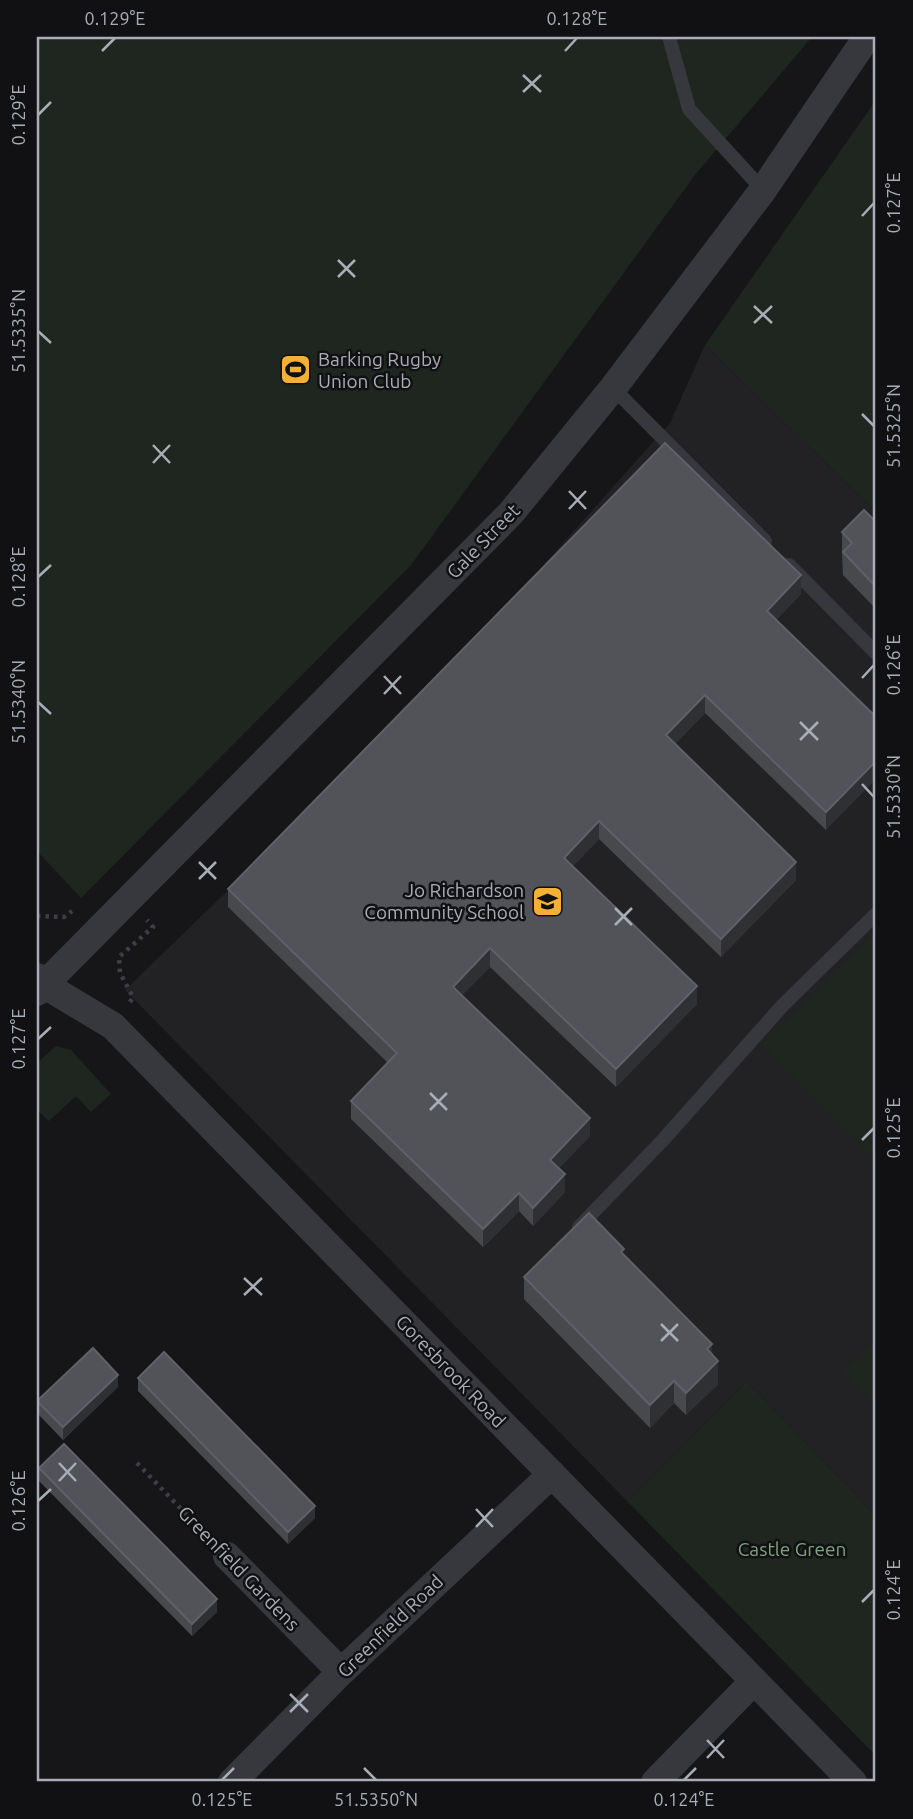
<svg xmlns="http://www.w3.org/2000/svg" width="913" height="1819" font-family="Ubuntu,sans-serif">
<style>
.built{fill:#222225}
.green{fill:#1e261f}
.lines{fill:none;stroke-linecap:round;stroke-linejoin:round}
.path{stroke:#3d3f44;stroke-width:4.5;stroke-dasharray:3.5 5;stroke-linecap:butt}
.lane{stroke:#37383d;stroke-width:14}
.street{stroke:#37383d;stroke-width:28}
.wall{fill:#47494d}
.shaded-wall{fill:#2f3033}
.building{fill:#525359;stroke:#5f6168;stroke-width:2}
.ticks{fill:none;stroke:#a8adb8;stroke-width:2.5}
.labels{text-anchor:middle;stroke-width:5;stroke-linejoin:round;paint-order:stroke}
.poi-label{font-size:19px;fill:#a8adb8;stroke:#111113;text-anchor:start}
.street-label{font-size:19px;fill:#a8adb8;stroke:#111113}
.park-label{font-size:19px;fill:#7fa381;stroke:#111113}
.neatline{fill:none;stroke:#a8adb8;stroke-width:2.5}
.ticks-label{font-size:18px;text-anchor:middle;fill:#a8adb8}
</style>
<rect width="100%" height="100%" fill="#161618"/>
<path class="built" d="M705 345 876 512V1516L747 1381 628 1502 125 990 340 782 457 662 670 423Z"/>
<path class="green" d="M37 37H812L695 175 411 565 81 898 37 851Z
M876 100V512L705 345Z
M876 931V1162L761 1044Z
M56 1046 71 1050 111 1094 91 1112 76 1096 49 1121 37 1110V1063Z
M876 1340V1407L843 1372Z
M747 1381 876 1516V1756L628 1502Z"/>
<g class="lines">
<path class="path" d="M37 916 64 917 72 911
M130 1002 133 997 120 973 119 957 153 927 147 920
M137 1463 207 1536"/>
<path class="lane" d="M669 37 689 109 763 190
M613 388 765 541
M789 565 876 653
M579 1227 663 1140 783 1005 876 914"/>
<path class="street" d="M37 977 43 984 113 1026 853 1782
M37 992 511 513 613 388 763 190 867 37
M227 1556 341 1672
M232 1782 341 1672 552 1474
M655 1782 754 1681"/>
</g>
<path class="wall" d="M876 522V609L843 575 842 554V532Z
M801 594 776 620 876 717 826 830 705 713 675 744 796 880 721 957 599 839 573 866 697 1004 616 1087 490 967 462 995 590 1136 559 1168 565 1192 533 1226 519 1211 483 1247 351 1119V1101L388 1063 228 907V889Z
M624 1255 712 1354 718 1384 686 1415 674 1403 650 1428 524 1299V1277Z
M138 1378 315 1518 288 1544 138 1391Z
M118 1387 63 1440 37 1413V1401Z
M39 1468 217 1612 192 1636 39 1481Z"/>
<path class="shaded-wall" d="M801 575V594L767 629V611Z
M705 695V713L666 753V735Z
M876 761V779L826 830V812Z
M599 821V839L564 876V858Z
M796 862V880L721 957V939Z
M490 948V967L453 1005V987Z
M697 986V1004L616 1087V1069Z
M590 1118V1136L550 1178V1160Z
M565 1174V1192L533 1226V1208Z
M519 1193V1211L483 1247V1229Z
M712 1344V1367L707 1349Z
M718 1361V1384L686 1415V1393Z
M118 1375V1387L63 1440V1427Z
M674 1381V1403L650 1428V1405Z
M315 1506V1518L288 1544V1532Z
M217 1599V1612L192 1636V1624Z"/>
<path class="building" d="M665 443 801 575 767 611 876 717V761L826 812 705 695 666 735 796 862 721 939 599 821 564 858 697 986 616 1069 490 948 453 987 590 1118 550 1160 565 1174 533 1208 519 1193 483 1229 351 1101 397 1053 228 889Z
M864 510 876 522V587L843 552 852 543 842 532Z
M589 1213 624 1249 621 1252 712 1344 707 1349 718 1361 686 1393 674 1381 650 1405 524 1277Z
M93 1348 118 1375 63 1427 37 1401Z
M164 1352 315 1506 288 1532 138 1378Z
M64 1444 217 1599 192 1624 39 1468Z"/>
<path class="ticks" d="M102 51 115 38M565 51 577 38M523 75 541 92M523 92 541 75M38 115 51 102M862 216 874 203M338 260 355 277M338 277 355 260M754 306 772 323M754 323 772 306M38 331 51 343M862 414 874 426M153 445 170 463M153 463 170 445M569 491 586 509M569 509 586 491M38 577 51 565M384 676 401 694M862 678 874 665M384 694 401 676M38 702 51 714M800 722 818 740M800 740 818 722M862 784 874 797M199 862 216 879M199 879 216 862M615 908 632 925M615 925 632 908M38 1039 51 1027M430 1093 447 1110M430 1110 447 1093M862 1140 874 1128M244 1278 262 1295M244 1295 262 1278M661 1324 678 1341M661 1341 678 1324M59 1463 76 1481M59 1481 76 1463M38 1501 51 1489M476 1509 493 1527M476 1527 493 1509M862 1602 874 1590M290 1694 308 1712M290 1712 308 1694M707 1740 724 1758M707 1758 724 1740M364 1768 376 1780M222 1780 234 1768M684 1780 696 1768"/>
<defs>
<symbol id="stadium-square" viewBox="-11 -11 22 22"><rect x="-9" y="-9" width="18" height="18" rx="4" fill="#f2b134" stroke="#111113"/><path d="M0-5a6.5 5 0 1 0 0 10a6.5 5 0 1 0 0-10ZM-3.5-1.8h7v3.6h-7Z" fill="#111"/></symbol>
<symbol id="school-square" viewBox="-11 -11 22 22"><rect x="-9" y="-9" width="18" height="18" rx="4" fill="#f2b134" stroke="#111113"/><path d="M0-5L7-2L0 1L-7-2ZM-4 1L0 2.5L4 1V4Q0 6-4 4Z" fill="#111"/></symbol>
</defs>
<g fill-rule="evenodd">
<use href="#stadium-square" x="278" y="352" width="35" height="35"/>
<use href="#school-square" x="530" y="884" width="35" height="35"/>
</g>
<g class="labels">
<g class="poi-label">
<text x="318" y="366">Barking Rugby<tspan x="318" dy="22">Union Club</tspan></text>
<text x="524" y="897" text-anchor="end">Jo Richardson<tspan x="524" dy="22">Community School</tspan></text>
</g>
<g class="street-label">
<text transform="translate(483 541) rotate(-46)" y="7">Gale Street</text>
<text transform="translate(451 1371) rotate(46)" y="7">Goresbrook Road</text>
<text transform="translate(239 1568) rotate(46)" y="7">Greenfield Gardens</text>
<text transform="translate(390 1626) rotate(-44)" y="7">Greenfield Road</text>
</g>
<g class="park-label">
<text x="792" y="1556">Castle Green</text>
</g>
</g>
<rect width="913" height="1819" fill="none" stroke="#111113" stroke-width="77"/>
<rect x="38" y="38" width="836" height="1742" class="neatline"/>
<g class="ticks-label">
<text x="115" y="25">0.129°E</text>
<text x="577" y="25">0.128°E</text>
<text transform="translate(19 115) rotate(-90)" y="6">0.129°E</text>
<text transform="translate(894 203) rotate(-90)" y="6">0.127°E</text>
<text transform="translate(19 331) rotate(-90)" y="6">51.5335°N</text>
<text transform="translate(894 426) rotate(-90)" y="6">51.5325°N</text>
<text transform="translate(19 577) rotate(-90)" y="6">0.128°E</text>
<text transform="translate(894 665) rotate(-90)" y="6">0.126°E</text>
<text transform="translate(19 702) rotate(-90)" y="6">51.5340°N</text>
<text transform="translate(894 797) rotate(-90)" y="6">51.5330°N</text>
<text transform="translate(19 1039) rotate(-90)" y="6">0.127°E</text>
<text transform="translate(894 1128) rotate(-90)" y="6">0.125°E</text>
<text transform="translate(19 1501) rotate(-90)" y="6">0.126°E</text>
<text transform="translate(894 1590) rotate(-90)" y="6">0.124°E</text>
<text x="222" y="1806">0.125°E</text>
<text x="376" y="1806">51.5350°N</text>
<text x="684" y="1806">0.124°E</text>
</g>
</svg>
